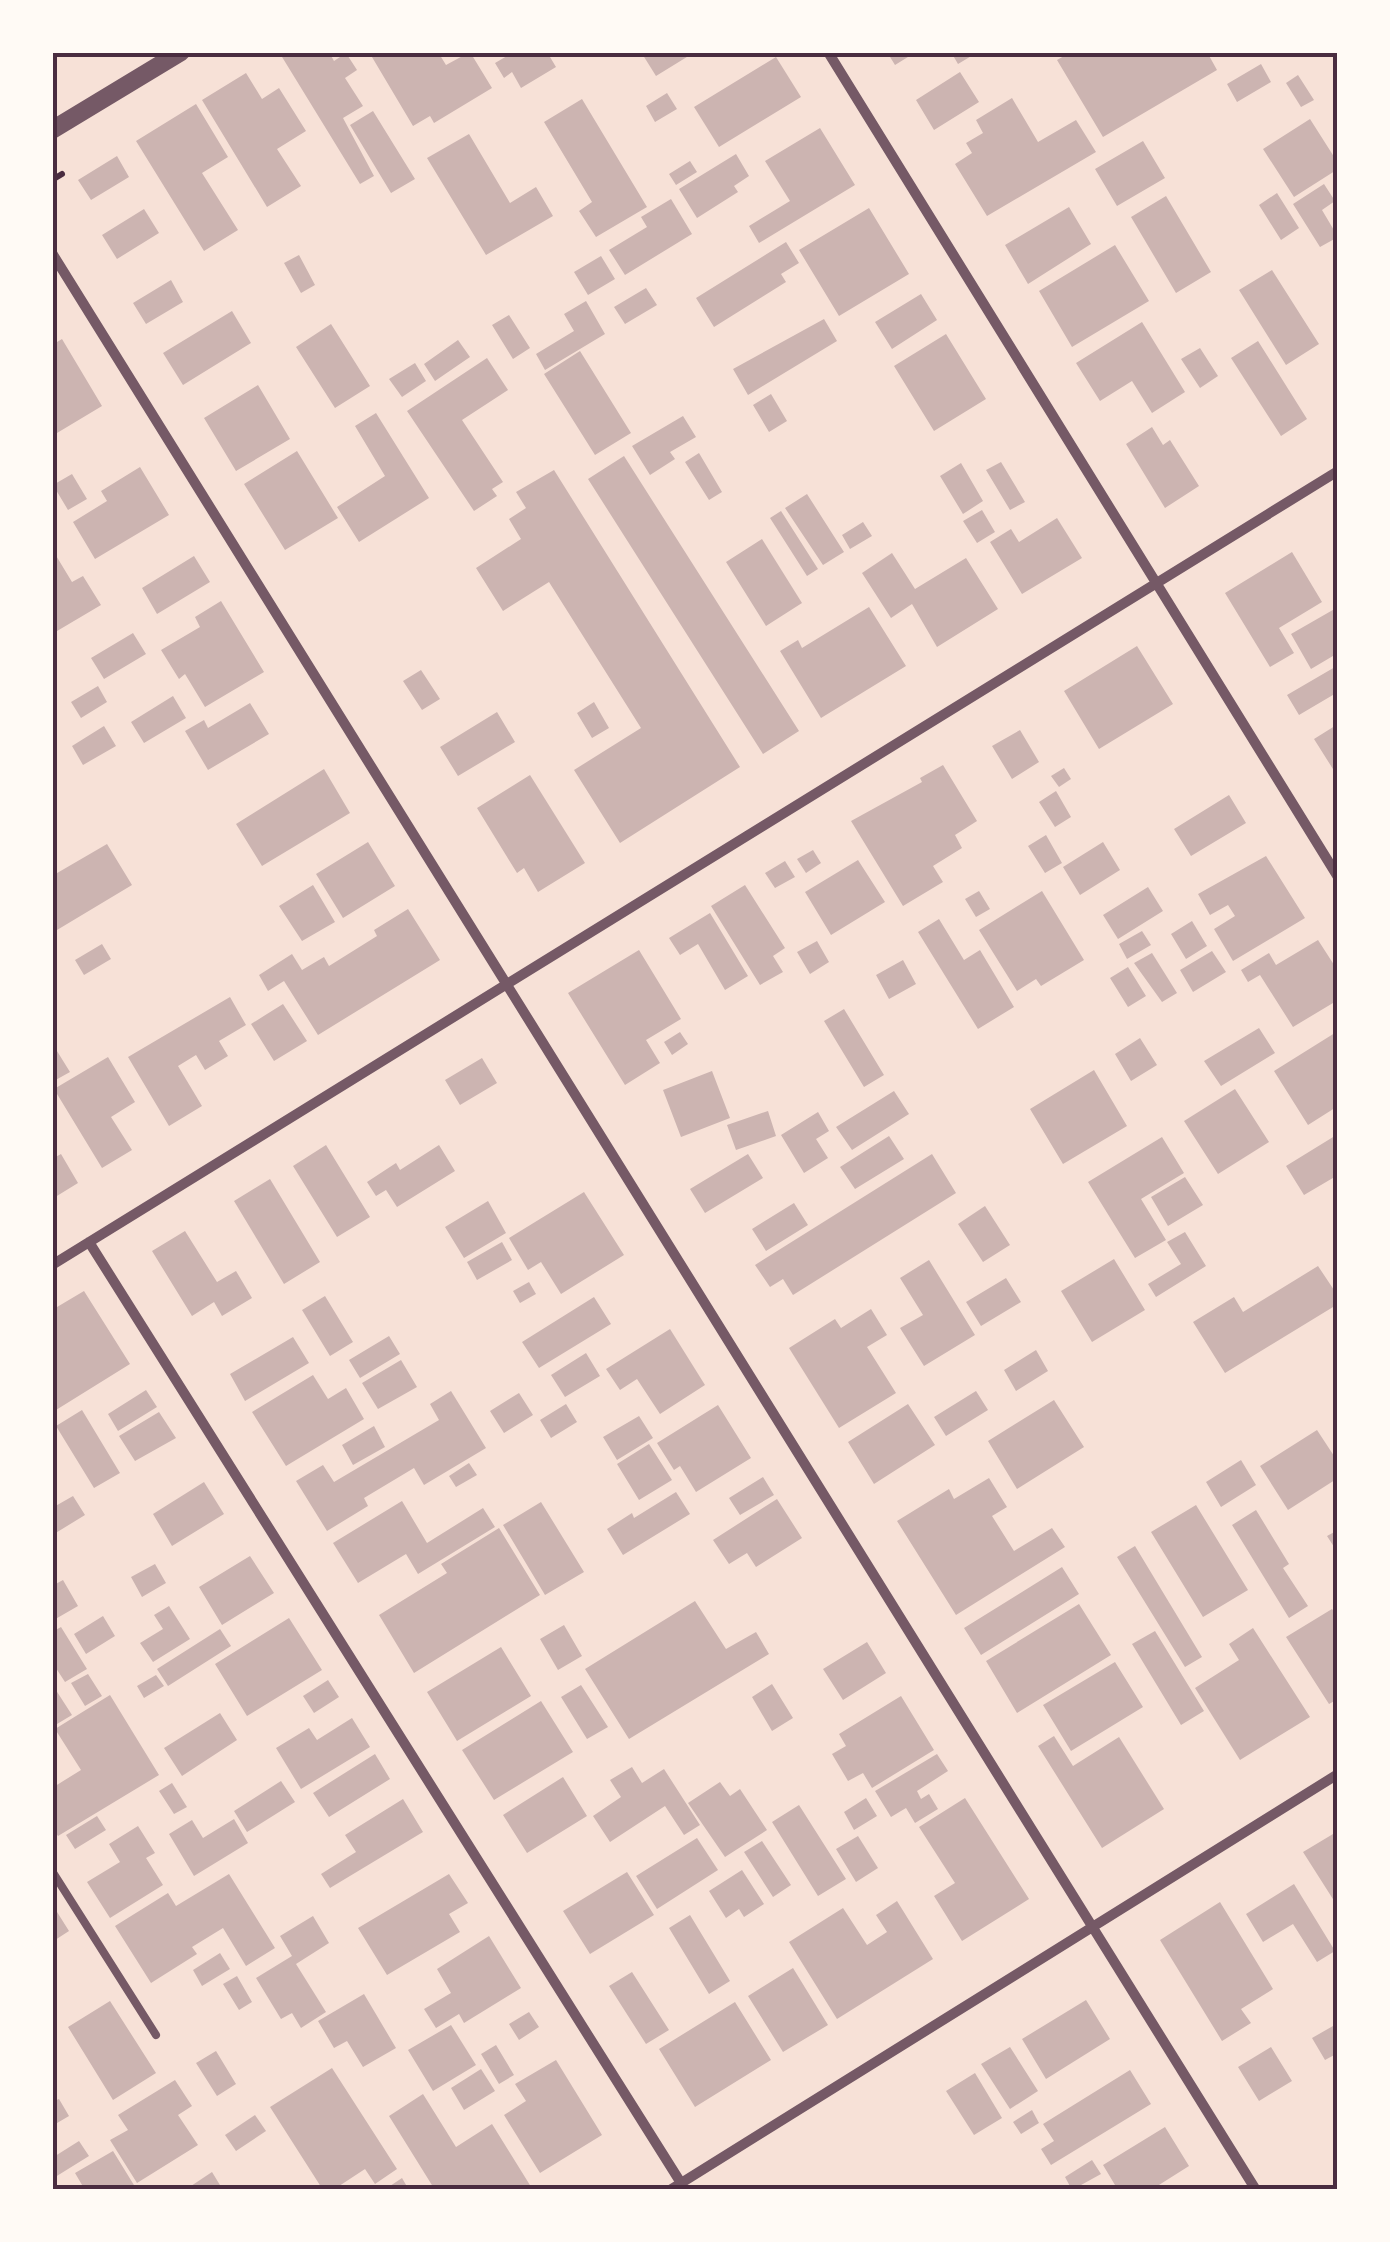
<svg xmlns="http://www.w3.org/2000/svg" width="1390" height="2242" font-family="Rubik,sans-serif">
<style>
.building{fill:#ccb4b1}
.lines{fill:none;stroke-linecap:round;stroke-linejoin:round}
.path{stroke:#4a2c40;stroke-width:6}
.service{stroke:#755966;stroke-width:8}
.minor{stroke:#755966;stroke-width:10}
.tertiary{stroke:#755966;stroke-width:18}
.neatline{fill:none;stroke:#4a2c40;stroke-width:4}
</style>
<rect width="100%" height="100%" fill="#f7e1d7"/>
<path class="building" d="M279 52H329L334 61 346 53 357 70 345 78 363 106 343 118 374 176 360 184Z
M369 52H438L446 65 470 52 492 88 434 123 430 116 413 126Z
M514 52H547L556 67 521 88 512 72 504 78 495 63Z
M641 52H695L656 76Z
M887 52H916L895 65Z
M951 52H978L958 64Z
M1071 52H1207L1217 70 1103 137 1057 60Z
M776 57 801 97 719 147 694 107Z
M1261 64 1271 82 1237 102 1227 84Z
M960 72 979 102 934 130 916 100Z
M246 73 262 99 279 88 306 131 277 149 301 186 267 207 202 100Z
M1298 75 1314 100 1301 107 1286 83Z
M667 93 677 109 655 122 646 106Z
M1012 98 1038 142 1076 120 1096 152 987 216 955 164 972 153 966 143 983 133 976 120Z
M582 99 647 207 596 237 579 211 592 202 544 122Z
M196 104 228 157 202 173 238 230 204 251 136 141Z
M373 111 415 179 391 193 350 125Z
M1310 119 1338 163V169L1294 197 1263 149Z
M820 128 855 185 759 243 749 226 790 201 765 161Z
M469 134 510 203 536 187 553 216 486 255 427 158Z
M1143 141 1165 178 1117 206 1095 169Z
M736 154 749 176 734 186 738 192 697 218 679 189Z
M117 156 129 177 91 200 78 180Z
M690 161 697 172 676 185 669 174Z
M1324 184 1335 201 1322 210 1338 237 1320 247 1293 204Z
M1277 193 1299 228 1281 240 1259 205Z
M1166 196 1211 272 1176 293 1131 217Z
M671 199 692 234 625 275 609 250 647 227 641 217Z
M1069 207 1091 244 1028 284 1005 245Z
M869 208 909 274 839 316 799 250Z
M144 209 159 233 117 259 102 235Z
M786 242 799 263 781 274 786 282 714 327 696 298Z
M1115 245 1149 301 1072 347 1039 291Z
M299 255 315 285 301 293 284 263Z
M601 256 615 279 588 295 574 272Z
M1272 270 1319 344 1286 365 1239 290Z
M171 280 183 302 146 324 133 303Z
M646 288 657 305 625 324 614 307Z
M921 294 937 320 892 349 875 322Z
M586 301 605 334 545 370 536 354 574 331 564 314Z
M232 311 251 343 183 385 163 353Z
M509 315 530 348 513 359 492 325Z
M824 319 837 341 748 395 733 369Z
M1142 322 1185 392 1152 413 1132 381 1100 401 1076 363Z
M331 324 370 386 335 408 296 347Z
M946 334 986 399 934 431 894 366Z
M62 339 102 406 52 436V345Z
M458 340 470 357 435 381 424 364Z
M1258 341 1307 419 1281 436 1231 358Z
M1200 348 1218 376 1200 388 1181 359Z
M580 351 631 433 595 455 544 374Z
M487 358 508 390 462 420 503 482 492 489 497 496 474 511 407 411Z
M415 363 426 381 402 397 389 379Z
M258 385 290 439 236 471 204 418Z
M771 394 787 421 769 432 753 405Z
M376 413 429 498 359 542 337 507 385 476 355 426Z
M683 416 696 437 670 452 675 459 650 475 632 446Z
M1152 427 1163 445 1170 440 1199 486 1165 508 1126 444Z
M297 451 338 518 285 550 244 484Z
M699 453 722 492 709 500 685 462Z
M624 456 799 731 763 754 588 479Z
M1001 462 1025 502 1010 510 986 470Z
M961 463 983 501 963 514 940 476Z
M140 467 169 515 95 559 73 522 107 501 101 491Z
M554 470 740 767 620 843 574 770 641 728 549 582 503 611 476 568 521 539 509 519 526 508 516 492Z
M72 474 87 499 68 510 53 485Z
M807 494 844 552 823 565 785 508Z
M982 510 995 532 977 543 963 521Z
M781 511 818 569 807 576 770 518Z
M1057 518 1082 558 1022 594 990 542 1011 529 1019 542Z
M863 522 872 536 850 549 842 535Z
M762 539 802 603 766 626 726 562Z
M52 549 72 582 83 576 101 605 52 634Z
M1292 552 1322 602 1279 628 1294 653 1270 667 1225 593Z
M892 553 915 589 966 558 998 609 937 647 912 604 891 618 862 573Z
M194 556 210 582 157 614 142 588Z
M221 601 264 672 205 707 185 674 179 679 161 650 200 627 195 617Z
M869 607 906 666 821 718 780 651 798 640 802 648Z
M1338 607V653L1311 669 1291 634Z
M133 633 146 654 104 679 91 658Z
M1137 646 1173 704 1099 749 1064 691Z
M1335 667 1338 692 1299 715 1287 695Z
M421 670 440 699 422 710 403 681Z
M98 686 107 702 81 718 71 702Z
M173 696 186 718 144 743 131 722Z
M594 702 609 728 592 738 577 713Z
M250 703 269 734 208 770 185 731 204 720 208 728Z
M497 712 515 742 458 776 440 747Z
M1338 724V777L1314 739Z
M104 726 116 746 83 765 72 746Z
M1020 730 1039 762 1012 779 992 746Z
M943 765 977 821 955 835 962 848 933 866 943 882 903 906 851 821 922 782 920 778Z
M1064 768 1071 779 1059 787 1051 776Z
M324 769 350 813 262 866 236 824Z
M530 775 585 863 538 892 524 868 517 873 477 808Z
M1056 791 1071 817 1055 827 1039 802Z
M1229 795 1246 823 1191 856 1174 829Z
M1046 835 1062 863 1045 873 1028 846Z
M368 842 395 886 343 918 316 874Z
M1103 842 1120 870 1080 895 1063 867Z
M107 844 132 885 52 933V876Z
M813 850 821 863 806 873 797 859Z
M1266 856 1305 918 1233 961 1214 929 1235 916 1228 905 1210 915 1198 894Z
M858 860 885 902 831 935 805 892Z
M785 861 795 877 775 888 765 873Z
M313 885 335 922 302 941 279 906Z
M745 885 785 948 773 956 783 972 760 985 711 906Z
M1148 887 1163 911 1118 939 1103 915Z
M979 891 990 909 976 917 965 899Z
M1042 891 1084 960 1041 986 1036 979 1017 991 979 930Z
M408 909 440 960 318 1035 284 981 268 991 259 975 292 954 302 970 324 957 329 966 377 936 374 930Z
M710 913 748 976 725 990 698 944 680 955 669 938Z
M939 919 964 960 980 950 1014 1007 978 1029 918 932Z
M1192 921 1207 946 1186 959 1171 934Z
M1142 931 1151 945 1127 959 1119 944Z
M1318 940 1338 971V1000L1293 1027 1260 975 1248 982 1241 970 1269 953 1276 965Z
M817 941 829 962 810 974 797 952Z
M102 944 111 959 84 975 75 960Z
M639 950 681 1019 646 1040 660 1063 625 1085 568 993Z
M1212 951 1226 972 1193 992 1180 970Z
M1152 953 1177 993 1162 1002 1134 963Z
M903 960 916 984 889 999 876 975Z
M1128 967 1146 996 1128 1007 1110 978Z
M230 997 246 1025 219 1041 228 1056 205 1070 196 1055 178 1066 202 1106 169 1126 128 1057Z
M283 1004 307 1041 274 1061 251 1024Z
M844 1009 884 1075 864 1087 824 1021Z
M1259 1028 1275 1053 1221 1086 1204 1061Z
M1338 1031V1106L1308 1125 1274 1071Z
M680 1032 688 1044 672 1055 664 1042Z
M1140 1038 1157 1065 1131 1081 1115 1054Z
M52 1043 70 1072 52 1082Z
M108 1057 135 1102 111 1117 132 1150 102 1168 54 1089Z
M482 1058 497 1083 460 1105 445 1080Z
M1094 1070 1127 1126 1063 1164 1030 1109Z
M712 1071 730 1118 681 1137 663 1090Z
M1235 1089 1269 1142 1218 1174 1184 1121Z
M894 1091 909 1114 852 1150 836 1127Z
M768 1111 776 1136 736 1150 727 1125Z
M818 1112 829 1131 816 1139 828 1158 804 1173 781 1135Z
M1338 1134V1175L1304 1195 1286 1166Z
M889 1136 904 1159 855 1189 840 1167Z
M1162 1137 1184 1173 1141 1199 1166 1240 1135 1258 1088 1182Z
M326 1145 370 1217 337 1237 293 1166Z
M439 1145 455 1171 397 1207 386 1190 376 1196 367 1182 396 1163 400 1170Z
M61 1154 78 1183 52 1199V1159Z
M748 1154 763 1178 705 1213 690 1189Z
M932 1154 956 1193 793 1295 783 1279 770 1287 755 1265Z
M1185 1177 1203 1205 1168 1226 1151 1197Z
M270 1179 320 1262 284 1284 234 1201Z
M584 1192 624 1255 561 1294 541 1262 528 1270 509 1238Z
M488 1201 506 1233 464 1258 445 1227Z
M794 1203 808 1225 766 1251 752 1229Z
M985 1206 1010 1245 983 1262 958 1224Z
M185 1231 217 1282 236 1271 252 1298 222 1316 214 1302 192 1316 152 1251Z
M1185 1232 1206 1266 1156 1297 1148 1284 1181 1264 1167 1242Z
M502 1242 512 1260 477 1280 467 1262Z
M1114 1259 1145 1310 1092 1342 1061 1291Z
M929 1260 975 1335 924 1366 900 1328 923 1315 900 1278Z
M1318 1266 1338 1296V1304L1225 1373 1193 1322 1234 1297 1243 1312Z
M1006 1278 1021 1302 981 1326 966 1302Z
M529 1282 536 1294 520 1303 513 1291Z
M84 1291 130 1364 56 1410 52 1404V1310Z
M325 1296 353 1342 330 1356 302 1310Z
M594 1297 611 1324 539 1368 522 1342Z
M871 1309 887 1335 867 1347 896 1393 839 1428 789 1348 835 1319 841 1328Z
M670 1329 705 1385 660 1414 637 1379 620 1390 606 1369Z
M389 1336 400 1354 360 1378 349 1360Z
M293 1337 309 1363 245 1401 230 1374Z
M1036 1350 1048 1371 1016 1391 1004 1370Z
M586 1353 600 1376 565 1397 551 1375Z
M401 1360 417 1387 378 1409 362 1383Z
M313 1375 328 1399 346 1388 364 1419 286 1466 252 1412Z
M146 1390 157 1407 118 1431 108 1414Z
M451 1391 486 1448 424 1485 414 1468 364 1498 368 1506 327 1531 296 1481 323 1465 334 1482 439 1420 430 1404Z
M976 1391 988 1410 946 1436 934 1417Z
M519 1393 533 1415 504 1433 490 1411Z
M1054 1400 1084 1447 1017 1489 988 1441Z
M566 1404 577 1422 551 1438 540 1420Z
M908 1404 935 1445 874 1484 848 1442Z
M718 1405 751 1458 696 1492 680 1466 674 1470 657 1443Z
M82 1410 120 1473 94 1488 56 1426Z
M159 1412 176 1438 135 1461 119 1436Z
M639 1416 653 1438 617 1460 603 1437Z
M374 1426 385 1447 353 1465 342 1445Z
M1317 1430 1338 1462V1478L1288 1510 1260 1466Z
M649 1444 672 1480 639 1500 617 1464Z
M1241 1460 1256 1485 1221 1507 1206 1482Z
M469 1463 477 1475 456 1487 449 1476Z
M763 1477 774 1495 740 1515 729 1498Z
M989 1478 1007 1507 992 1516 1014 1551 1052 1528 1065 1547 956 1615 897 1521 949 1489 954 1499Z
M204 1482 224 1514 172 1546 153 1514Z
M676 1492 690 1514 623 1555 607 1529 632 1513 634 1518Z
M73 1496 85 1515 54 1534 52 1508Z
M777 1499 802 1538 756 1567 747 1553 729 1564 713 1540Z
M402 1501 427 1543 483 1508 495 1527 418 1574 406 1554 358 1583 333 1543Z
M541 1502 584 1572 545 1595 503 1525Z
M1196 1505 1248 1590 1203 1617 1151 1532Z
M1256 1510 1289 1564 1283 1568 1308 1606 1289 1618 1232 1525Z
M499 1528 540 1595 414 1673 379 1615 447 1573 441 1564Z
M1338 1530V1553L1327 1536Z
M1135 1546 1202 1657 1185 1667 1117 1557Z
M250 1556 274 1593 222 1625 199 1587Z
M155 1564 166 1583 142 1597 131 1577Z
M1062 1567 1079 1594 981 1655 964 1628Z
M63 1580 78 1606 52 1621V1586Z
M695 1601 726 1649 756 1632 769 1654 629 1739 585 1669Z
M1079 1604 1111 1655 1017 1713 986 1661Z
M169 1606 190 1639 153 1662 140 1643 163 1629 154 1615Z
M1332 1609 1338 1617V1699L1329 1704 1286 1637Z
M103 1616 115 1636 86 1654 74 1634Z
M289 1618 322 1670 247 1716 215 1664Z
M564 1625 582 1656 558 1670 540 1639Z
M61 1627 87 1669 65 1682 52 1662V1632Z
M1253 1628 1310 1717 1240 1760 1195 1688 1239 1660 1229 1644Z
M220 1629 231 1646 168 1686 157 1669Z
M1155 1631 1204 1711 1181 1725 1132 1644Z
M867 1642 886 1673 843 1700 823 1669Z
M501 1647 531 1696 457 1741 427 1692Z
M1115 1662 1143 1707 1071 1751 1043 1705Z
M88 1674 102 1696 85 1706 71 1683Z
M156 1675 164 1686 144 1698 137 1686Z
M328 1680 339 1697 314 1713 303 1696Z
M52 1684 72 1715 52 1727Z
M772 1684 793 1718 772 1731 752 1697Z
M581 1685 608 1727 587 1739 561 1697Z
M110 1695 159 1775 58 1836 52 1827V1788L81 1770 55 1729Z
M901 1696 934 1750 872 1788 863 1773 848 1781 832 1754 846 1746 839 1734Z
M541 1701 573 1752 494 1800 462 1750Z
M220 1713 237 1740 182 1776 164 1748Z
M352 1718 370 1747 301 1789 276 1748 309 1728 317 1740Z
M1054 1736 1073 1766 1119 1737 1164 1809 1102 1848 1038 1746Z
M375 1754 390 1779 329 1817 313 1793Z
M937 1754 948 1771 917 1791 921 1799 929 1794 938 1809 915 1823 906 1808 891 1817 875 1791Z
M632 1767 642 1783 664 1769 700 1825 684 1835 665 1806 610 1842 593 1816 621 1797 610 1780Z
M563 1777 587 1816 527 1853 503 1815Z
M281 1781 295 1802 247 1832 234 1811Z
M720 1782 730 1796 740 1789 767 1830 725 1857 688 1803Z
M172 1783 187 1807 174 1814 159 1791Z
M866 1798 877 1816 854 1830 844 1812Z
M965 1798 1029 1899 962 1941 934 1896 955 1883 919 1827Z
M403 1799 423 1832 330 1888 321 1874 356 1852 345 1835Z
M799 1805 846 1879 818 1896 772 1822Z
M97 1816 106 1830 75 1849 66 1835Z
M234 1819 248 1843 194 1876 169 1834 192 1820 203 1838Z
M138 1826 155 1853 146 1858 163 1885 110 1918 87 1882 120 1862 109 1844Z
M1338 1831V1907L1303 1852Z
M858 1836 878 1868 856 1882 836 1849Z
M697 1838 718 1870 657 1909 636 1876Z
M762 1841 791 1885 773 1897 744 1852Z
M742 1870 764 1904 744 1917 739 1909 726 1918 709 1891Z
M627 1872 654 1915 590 1954 563 1911Z
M229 1874 275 1948 246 1966 223 1928 192 1947 197 1954 151 1983 115 1926 168 1893 176 1906Z
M449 1874 468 1903 449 1914 460 1932 387 1975 358 1928Z
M1294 1884 1335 1951 1317 1962 1293 1924 1263 1942 1246 1914Z
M897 1901 933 1959 837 2019 789 1942 843 1908 867 1945 887 1932 876 1915Z
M1220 1902 1273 1989 1241 2009 1251 2023 1222 2041 1160 1940Z
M52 1904 69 1931 52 1942Z
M690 1915 730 1981 709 1994 669 1928Z
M313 1916 329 1943 296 1964 326 2012 301 2028 292 2013 281 2019 256 1978 292 1956 280 1936Z
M489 1936 521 1988 464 2023 459 2014 436 2028 424 2009 451 1993 437 1969Z
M220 1953 230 1969 202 1986 193 1970Z
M793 1968 828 2025 783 2052 748 1996Z
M632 1972 669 2030 646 2044 609 1986Z
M237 1976 252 2002 239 2010 223 1984Z
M364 1994 396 2048 363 2067 347 2041 334 2048 318 2021Z
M1086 2000 1110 2039 1046 2079 1022 2039Z
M110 2001 156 2073 113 2100 68 2027Z
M735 2002 771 2060 695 2107 659 2049Z
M529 2012 539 2027 519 2040 509 2024Z
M451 2025 476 2065 433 2091 408 2050Z
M1333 2026 1338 2033V2053L1325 2060 1312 2038Z
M496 2045 514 2075 499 2084 481 2054Z
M1010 2047 1038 2091 1010 2109 981 2064Z
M1271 2047 1292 2081 1259 2101 1238 2067Z
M216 2051 236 2084 217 2096 196 2063Z
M556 2060 602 2135 540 2173 504 2115 526 2101 515 2084Z
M332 2068 397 2169 375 2184 365 2169 333 2190H323L270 2107Z
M481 2069 495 2091 464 2110 451 2088Z
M1130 2070 1151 2104 1051 2165 1041 2149 1054 2141 1043 2124Z
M975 2073 1002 2118 974 2135 946 2091Z
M175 2080 192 2106 178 2115 198 2145 137 2183 110 2140 128 2130 118 2115Z
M423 2094 456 2147 492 2124 533 2190H435L389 2116Z
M59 2099 69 2116 52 2126V2102Z
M1032 2110 1039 2123 1021 2134 1013 2122Z
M255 2115 266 2131 236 2151 225 2135Z
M1165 2127 1189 2166 1151 2190H1118L1103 2165Z
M79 2141 89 2156 52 2179V2158Z
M113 2151 137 2190H85L75 2173Z
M1092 2160 1101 2174 1072 2190 1065 2177Z
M212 2172 223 2190H185Z
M402 2178 409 2190H384Z"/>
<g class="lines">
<path class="path" d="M52 180 62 174"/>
<path class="service" d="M52 1871 156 2035"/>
<path class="minor" d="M828 52 1338 877
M52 253 1256 2190
M89 1242 681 2183
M52 1265 1338 471
M670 2190 1338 1774"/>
<path class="tertiary" d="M52 130 181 52"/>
</g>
<rect width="1390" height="2242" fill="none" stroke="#fffaf5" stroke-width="110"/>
<rect x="55" y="55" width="1280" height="2132" class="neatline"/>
</svg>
